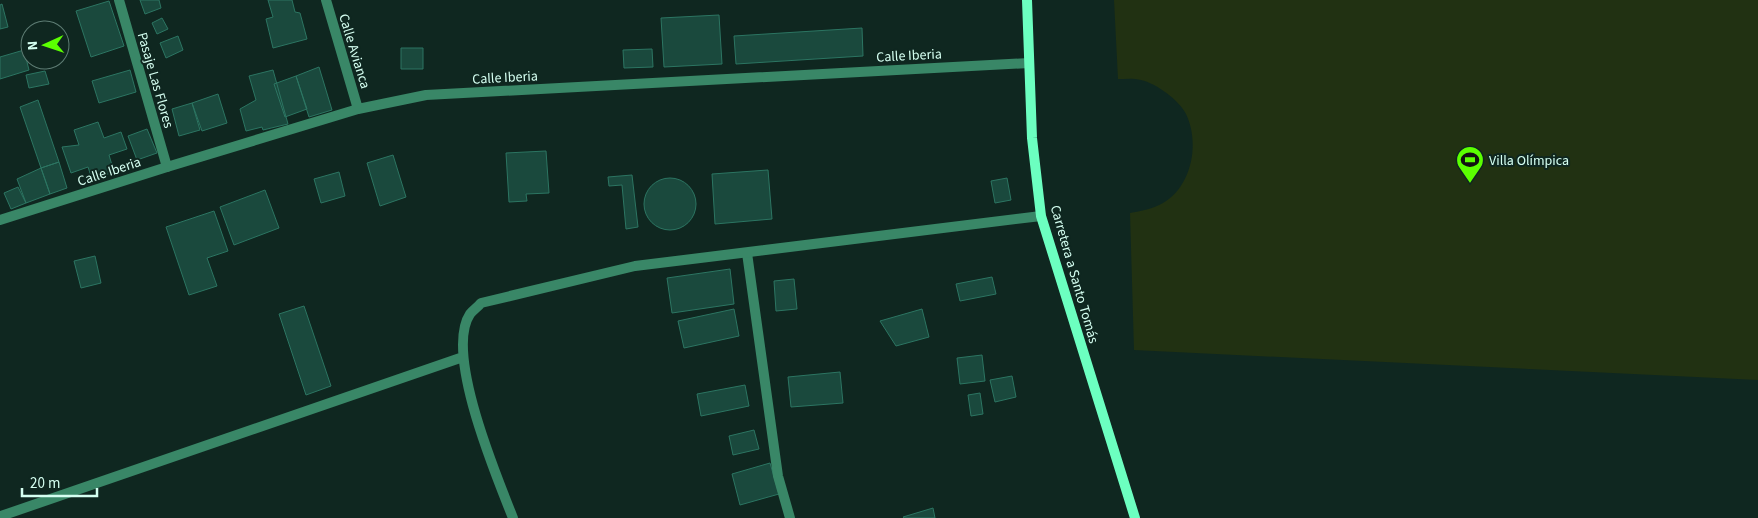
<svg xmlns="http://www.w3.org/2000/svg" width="1758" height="518" font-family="'Source Sans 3',sans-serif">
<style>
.green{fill:#213112}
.building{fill:#1a493d;stroke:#2c7562}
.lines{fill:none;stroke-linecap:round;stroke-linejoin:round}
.lane{stroke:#398767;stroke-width:10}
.street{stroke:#398767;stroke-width:10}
.secondary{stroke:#6cffc0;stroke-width:10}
.labels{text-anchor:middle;stroke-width:4;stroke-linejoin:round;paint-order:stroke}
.street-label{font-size:14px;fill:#d5fff1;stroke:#0f2720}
.poi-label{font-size:14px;fill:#d5fff1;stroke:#0f2720;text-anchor:start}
</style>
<rect width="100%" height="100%" fill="#0f2720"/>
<path class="green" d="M1114 0H1758V380L1134 350 1130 213C1141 211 1153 209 1163 203 1192 186 1200 143 1186 114 1180 101 1156 83 1141 80 1134 78 1125 79 1118 79Z"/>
<path class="building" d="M140 0H159L161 8 145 14Z
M268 0H292L295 12 300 13 307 39 273 48 266 19 273 17Z
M109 1 124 46 91 57 76 11Z
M2 4 8 27 0 29V5Z
M719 15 722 64 664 67 661 18Z
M162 18 168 29 157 34 152 23Z
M862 28 863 56 736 64 734 36Z
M178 36 183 50 166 58 160 43Z
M401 48H423V69H401Z
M652 49 653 67 624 68 623 50Z
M24 50 29 70 0 79V57Z
M319 67 332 110 309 117 296 76Z
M130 70 136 92 99 103 92 81Z
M273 70 288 124 263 130 262 127 246 131 240 109 256 100 249 76Z
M45 71 49 84 29 88 26 75Z
M296 76 307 109 285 117 274 84Z
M218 94 227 123 202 131 192 103Z
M38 100 59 162 41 168 20 107Z
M192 103 200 130 179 136 172 109Z
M98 122 104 138 121 132 127 149 109 155 114 172 92 179 88 167 71 173 62 147 79 145 74 130Z
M147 129 157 153 137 160 128 136Z
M546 151 549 193 526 194 527 201 509 202 506 153Z
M393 155 406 197 380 206 367 163Z
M59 162 67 188 50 194 41 168Z
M41 168 50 194 26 203 17 179Z
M768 170 772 219 715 224 712 174Z
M339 172 345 196 321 203 314 179Z
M632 175 638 227 626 229 622 185 609 186 608 177Z
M1007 178 1011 200 995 203 991 181Z
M644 204a26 26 0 1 1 52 0a26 26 0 1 1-52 0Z
M18 187 26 203 11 209 4 193Z
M265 190 279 228 234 245 220 207Z
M214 211 228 251 207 258 217 286 189 295 166 227Z
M95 256 101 283 81 288 74 261Z
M730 269 734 304 672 313 667 278Z
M992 277 996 294 960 301 956 284Z
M794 279 797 309 776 311 774 281Z
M304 306 331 386 306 395 279 314Z
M734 309 739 336 684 348 678 321Z
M922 309 929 337 896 346 880 321Z
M982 355 985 381 960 384 957 358Z
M840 372 843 403 791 407 788 377Z
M1012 376 1016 397 995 402 990 380Z
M745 385 749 406 701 416 697 394Z
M980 393 983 414 971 416 968 395Z
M754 430 759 449 733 455 729 436Z
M770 463 779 494 740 505 732 474Z
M933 508 935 518H904L903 517Z"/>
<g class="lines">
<path class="lane" d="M119 0 167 167
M747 253 778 476 790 518"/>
<path class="street" d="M326 0 358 109
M0 220 167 167 358 109 426 95 1029 63
M1 516 463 357
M513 518C497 477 444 353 470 314 473 310 478 307 481 303L635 266 1041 216"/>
<path class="secondary" d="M1027 0 1032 138 1041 216 1135 518"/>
</g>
<defs>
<symbol id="stadium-pin" viewBox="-11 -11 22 30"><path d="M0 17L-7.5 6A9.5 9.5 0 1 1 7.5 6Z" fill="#5bff01" stroke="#0f2720"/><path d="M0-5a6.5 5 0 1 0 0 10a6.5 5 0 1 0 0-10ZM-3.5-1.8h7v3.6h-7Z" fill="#111"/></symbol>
</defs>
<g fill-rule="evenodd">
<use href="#stadium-pin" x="1454" y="144" width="32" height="43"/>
</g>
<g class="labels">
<g class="street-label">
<text transform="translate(355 51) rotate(73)" y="5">Calle Avianca</text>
<text transform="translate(909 55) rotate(-3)" y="5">Calle Iberia</text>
<text transform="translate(505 77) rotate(-3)" y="5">Calle Iberia</text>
<text transform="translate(156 80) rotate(74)" y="5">Pasaje Las Flores</text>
<text transform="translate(109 171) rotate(-18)" y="5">Calle Iberia</text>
<text transform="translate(1075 274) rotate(74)" y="5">Carretera a Santo Tomás</text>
</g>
<g class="poi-label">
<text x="1489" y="165">Villa Olímpica</text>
</g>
</g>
<g transform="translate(45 45) rotate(267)"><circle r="24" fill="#0f2720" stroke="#5e7d74"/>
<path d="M0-4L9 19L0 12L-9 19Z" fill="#5bff01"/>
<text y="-8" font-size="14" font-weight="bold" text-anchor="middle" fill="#d5fff1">N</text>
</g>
<path d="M22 488v8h75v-8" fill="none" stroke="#d5fff1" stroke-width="2.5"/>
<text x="30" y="488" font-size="15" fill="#d5fff1" stroke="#0f2720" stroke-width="4" paint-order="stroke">20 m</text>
</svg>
